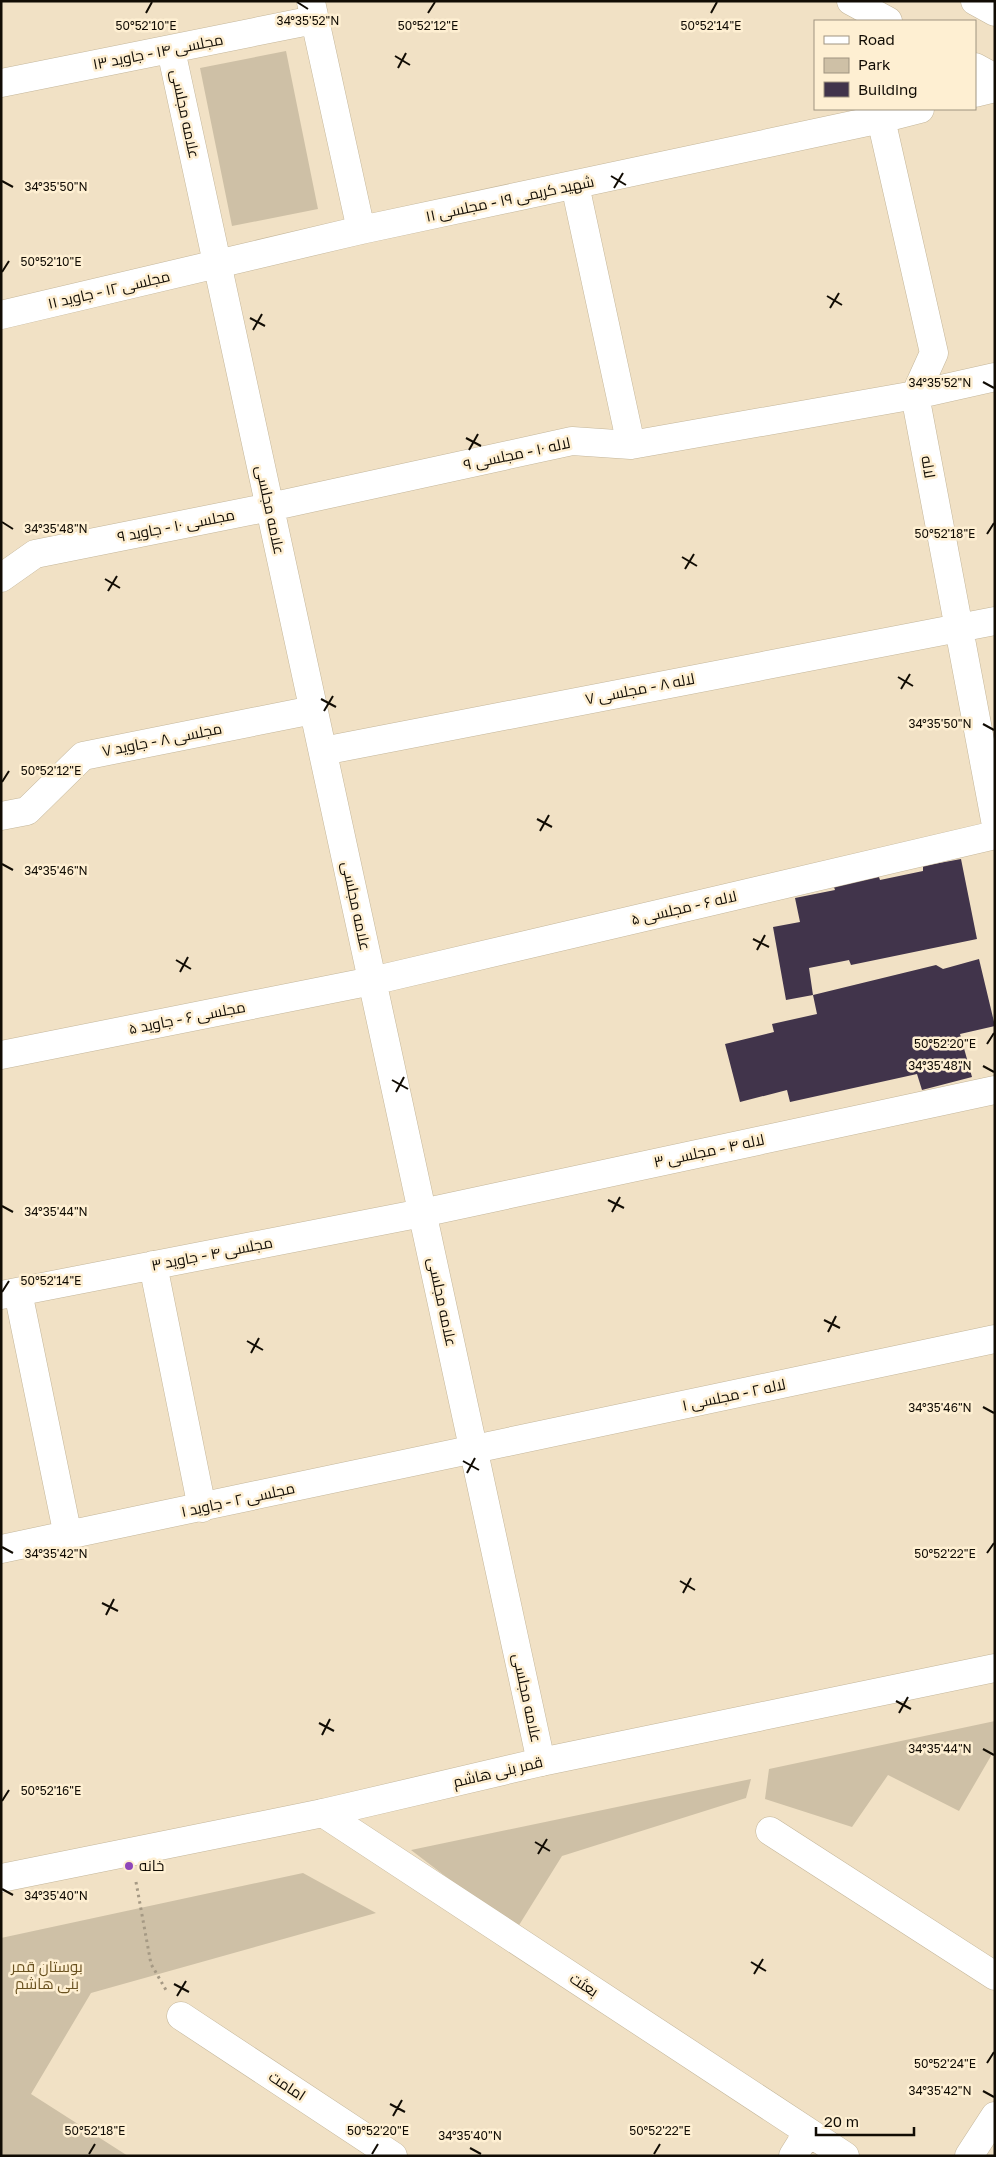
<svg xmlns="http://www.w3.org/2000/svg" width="996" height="2157" font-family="'Golos Text',Cairo,sans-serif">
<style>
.green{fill:#cec0a6}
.building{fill:#41344b}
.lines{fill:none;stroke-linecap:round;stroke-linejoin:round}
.street-casing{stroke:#c4b69a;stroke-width:29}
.secondary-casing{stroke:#c4b69a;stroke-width:29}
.primary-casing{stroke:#c4b69a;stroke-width:29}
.path{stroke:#a59984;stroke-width:3;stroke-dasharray:2.5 4;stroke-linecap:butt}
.street{stroke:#fff;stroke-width:28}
.secondary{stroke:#fff;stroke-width:28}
.primary{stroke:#fff;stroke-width:28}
.ticks{fill:none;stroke:#110c04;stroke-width:2}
.poi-dot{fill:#8f47ba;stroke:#feefd2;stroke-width:2}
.labels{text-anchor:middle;stroke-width:5;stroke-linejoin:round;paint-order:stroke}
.street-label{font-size:15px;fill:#110c04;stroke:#feefd2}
.poi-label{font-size:15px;fill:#110c04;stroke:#feefd2;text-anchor:start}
.park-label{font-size:15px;fill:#69511f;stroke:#feefd2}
.ticks-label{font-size:12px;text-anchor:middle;fill:#110c04;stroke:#feefd2;stroke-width:5;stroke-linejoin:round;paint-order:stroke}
</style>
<rect width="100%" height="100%" fill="#f1e1c5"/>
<path class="green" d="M286 51 318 209 232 226 200 68Z
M995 1721V1749L959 1811 888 1775 852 1827 765 1799 769 1769Z
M751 1779 746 1798 562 1856 516 1930 411 1850Z
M303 1873 376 1913 91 1993 31 2094 128 2156H1V1938Z"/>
<path class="building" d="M961 859 977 939 851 965 849 960 809 968 813 995 786 1000 773 927 800 922 795 898 835 890 833 884 878 874 880 880 923 871V866Z
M979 959 995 1026 960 1034 972 1077 922 1090 917 1074 790 1102 787 1090 740 1102 725 1044 774 1032 772 1024 817 1014 813 995 936 965 943 969Z"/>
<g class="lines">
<defs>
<path id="street" d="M311 2 361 230
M171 50 541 1762
M1 83 314 20
M975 93 995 88
M881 119 934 353 915 395 995 820
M575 185 631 445
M1 315 361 230 881 119 920 109
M1 578 35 554 270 507 572 441 631 445 915 395 995 377
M323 751 995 621
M1 816 27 811 83 756 313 710
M1 1055 372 981 995 835
M153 1265 202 1508
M18 1292 68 1536
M1 1295 422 1213 995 1090
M1 1549 995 1339
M323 1813 845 2156
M770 1831 995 1976
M181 2016 393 2156
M793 2156 808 2132
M969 2156 995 2116"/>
<path id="secondary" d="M1 1878 323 1813 541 1762 995 1668"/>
<path id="primary" d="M851 1 888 21
M975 1 995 12
M975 67 995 78"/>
</defs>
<use href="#street" class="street-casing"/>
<use href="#secondary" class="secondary-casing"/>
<use href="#primary" class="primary-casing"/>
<path class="path" d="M136 1882 151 1964 166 1990"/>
<use href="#street" class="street"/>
<use href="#secondary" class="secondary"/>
<use href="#primary" class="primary"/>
</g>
<path class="ticks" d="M297 2 308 9M146 13 152 2M428 13 435 2M711 13 717 2M395 56 410 65M398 68 406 53M611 176 626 185M2 181 13 187M614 188 623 173M2 272 9 261M827 296 842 305M830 308 839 293M250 318 265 326M253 330 262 314M983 382 994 388M466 438 481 446M469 450 478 434M2 522 13 529M987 534 994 523M682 557 697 566M685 569 694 554M105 579 120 588M108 591 117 576M898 677 913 686M901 689 910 674M321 699 336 707M324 711 333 696M983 724 994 730M2 782 9 771M537 819 552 827M540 831 549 815M2 864 13 870M753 939 769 947M757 950 765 935M176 960 191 969M180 972 188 957M987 1044 994 1033M983 1066 994 1072M392 1080 408 1089M396 1092 404 1077M608 1200 624 1208M2 1206 13 1212M612 1212 620 1197M2 1292 9 1281M824 1320 840 1328M828 1332 836 1316M247 1341 263 1350M251 1353 259 1338M983 1407 994 1413M463 1461 479 1470M467 1473 475 1458M2 1547 13 1553M987 1553 994 1543M680 1581 695 1590M683 1593 691 1578M102 1603 118 1611M106 1615 114 1599M896 1701 911 1709M899 1713 908 1697M319 1723 334 1731M322 1735 330 1719M983 1749 994 1755M2 1801 9 1790M535 1842 550 1851M538 1854 547 1839M2 1889 13 1895M751 1962 766 1971M754 1974 763 1959M174 1984 189 1992M177 1996 186 1981M987 2063 994 2052M983 2091 994 2097M390 2104 405 2112M393 2116 402 2100M470 2148 481 2154M89 2154 95 2144M372 2154 378 2144M654 2154 660 2144"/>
<circle class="poi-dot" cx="129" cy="1866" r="5"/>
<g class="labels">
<g class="street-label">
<text transform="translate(158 52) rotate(-11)" y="5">مجلسی ۱۴ - جاوید ۱۳</text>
<text transform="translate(185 114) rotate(78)" y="5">علامه مجلسی</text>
<text transform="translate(510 199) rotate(-12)" y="5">شهید کریمی ۱۹ - مجلسی ۱۱</text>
<text transform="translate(109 290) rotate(-13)" y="5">مجلسی ۱۲ - جاوید ۱۱</text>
<text transform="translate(517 454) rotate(-12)" y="5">لاله ۱۰ - مجلسی ۹</text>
<text transform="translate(928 467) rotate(80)" y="5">لاله</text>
<text transform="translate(270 510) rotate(78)" y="5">علامه مجلسی</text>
<text transform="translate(176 526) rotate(-11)" y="5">مجلسی ۱۰ - جاوید ۹</text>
<text transform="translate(640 689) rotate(-11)" y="5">لاله ۸ - مجلسی ۷</text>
<text transform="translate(162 740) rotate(-11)" y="5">مجلسی ۸ - جاوید ۷</text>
<text transform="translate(356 906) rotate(78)" y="5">علامه مجلسی</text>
<text transform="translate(684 908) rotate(-13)" y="5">لاله ۶ - مجلسی ۵</text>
<text transform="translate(187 1018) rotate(-11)" y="5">مجلسی ۶ - جاوید ۵</text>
<text transform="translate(709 1151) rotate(-12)" y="5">لاله ۴ - مجلسی ۳</text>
<text transform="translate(212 1254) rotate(-11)" y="5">مجلسی ۴ - جاوید ۳</text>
<text transform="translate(442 1302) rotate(78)" y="5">علامه مجلسی</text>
<text transform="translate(734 1395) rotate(-12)" y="5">لاله ۲ - مجلسی ۱</text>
<text transform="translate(238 1500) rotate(-12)" y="5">مجلسی ۲ - جاوید ۱</text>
<text transform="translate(527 1698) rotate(78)" y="5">علامه مجلسی</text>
<text transform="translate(498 1772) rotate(-13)" y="5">قمر بنی هاشم</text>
<text transform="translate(584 1985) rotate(33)" y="5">بعثت</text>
<text transform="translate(287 2086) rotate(33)" y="5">امامت</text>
</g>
<g class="poi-label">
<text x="139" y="1871">خانه</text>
</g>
<g class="park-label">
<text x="47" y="1972">بوستان قمر<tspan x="47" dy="17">بنی هاشم</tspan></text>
</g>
</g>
<g class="ticks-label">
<text x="308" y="25">34°35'52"N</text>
<text x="146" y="30">50°52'10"E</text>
<text x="428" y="30">50°52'12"E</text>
<text x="711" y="30">50°52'14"E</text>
<text x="56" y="191">34°35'50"N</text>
<text x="51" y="266">50°52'10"E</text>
<text x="940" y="387">34°35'52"N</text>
<text x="56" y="533">34°35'48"N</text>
<text x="945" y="538">50°52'18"E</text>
<text x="940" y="728">34°35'50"N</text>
<text x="51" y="775">50°52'12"E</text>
<text x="56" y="875">34°35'46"N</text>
<text x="945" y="1048">50°52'20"E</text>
<text x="940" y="1070">34°35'48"N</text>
<text x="56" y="1216">34°35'44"N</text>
<text x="51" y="1285">50°52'14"E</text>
<text x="940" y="1412">34°35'46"N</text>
<text x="945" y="1558">50°52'22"E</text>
<text x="56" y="1558">34°35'42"N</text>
<text x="940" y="1753">34°35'44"N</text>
<text x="51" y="1795">50°52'16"E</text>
<text x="56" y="1900">34°35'40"N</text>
<text x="945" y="2068">50°52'24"E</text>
<text x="940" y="2095">34°35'42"N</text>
<text x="95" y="2135">50°52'18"E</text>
<text x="378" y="2135">50°52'20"E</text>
<text x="660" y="2135">50°52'22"E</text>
<text x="470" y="2140">34°35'40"N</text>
</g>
<rect width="996" height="2157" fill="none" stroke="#110c04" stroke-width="5"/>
<rect x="814" y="20" width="162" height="90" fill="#feefd2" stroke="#9f9480"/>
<rect x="824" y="36" width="25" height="8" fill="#ffffff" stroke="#9f9480"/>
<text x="858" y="45" font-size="15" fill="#110c04">Road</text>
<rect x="824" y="58" width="25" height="15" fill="#cec0a6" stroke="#9f9480"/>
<text x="858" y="70" font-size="15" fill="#110c04">Park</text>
<rect x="824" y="82" width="25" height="15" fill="#41344b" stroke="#9f9480"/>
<text x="858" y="95" font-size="15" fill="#110c04">Building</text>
<path d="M816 2127v8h98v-8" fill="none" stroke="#110c04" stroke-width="2.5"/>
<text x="824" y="2127" font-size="15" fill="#110c04" stroke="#feefd2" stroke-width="4" paint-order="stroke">20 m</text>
</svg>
